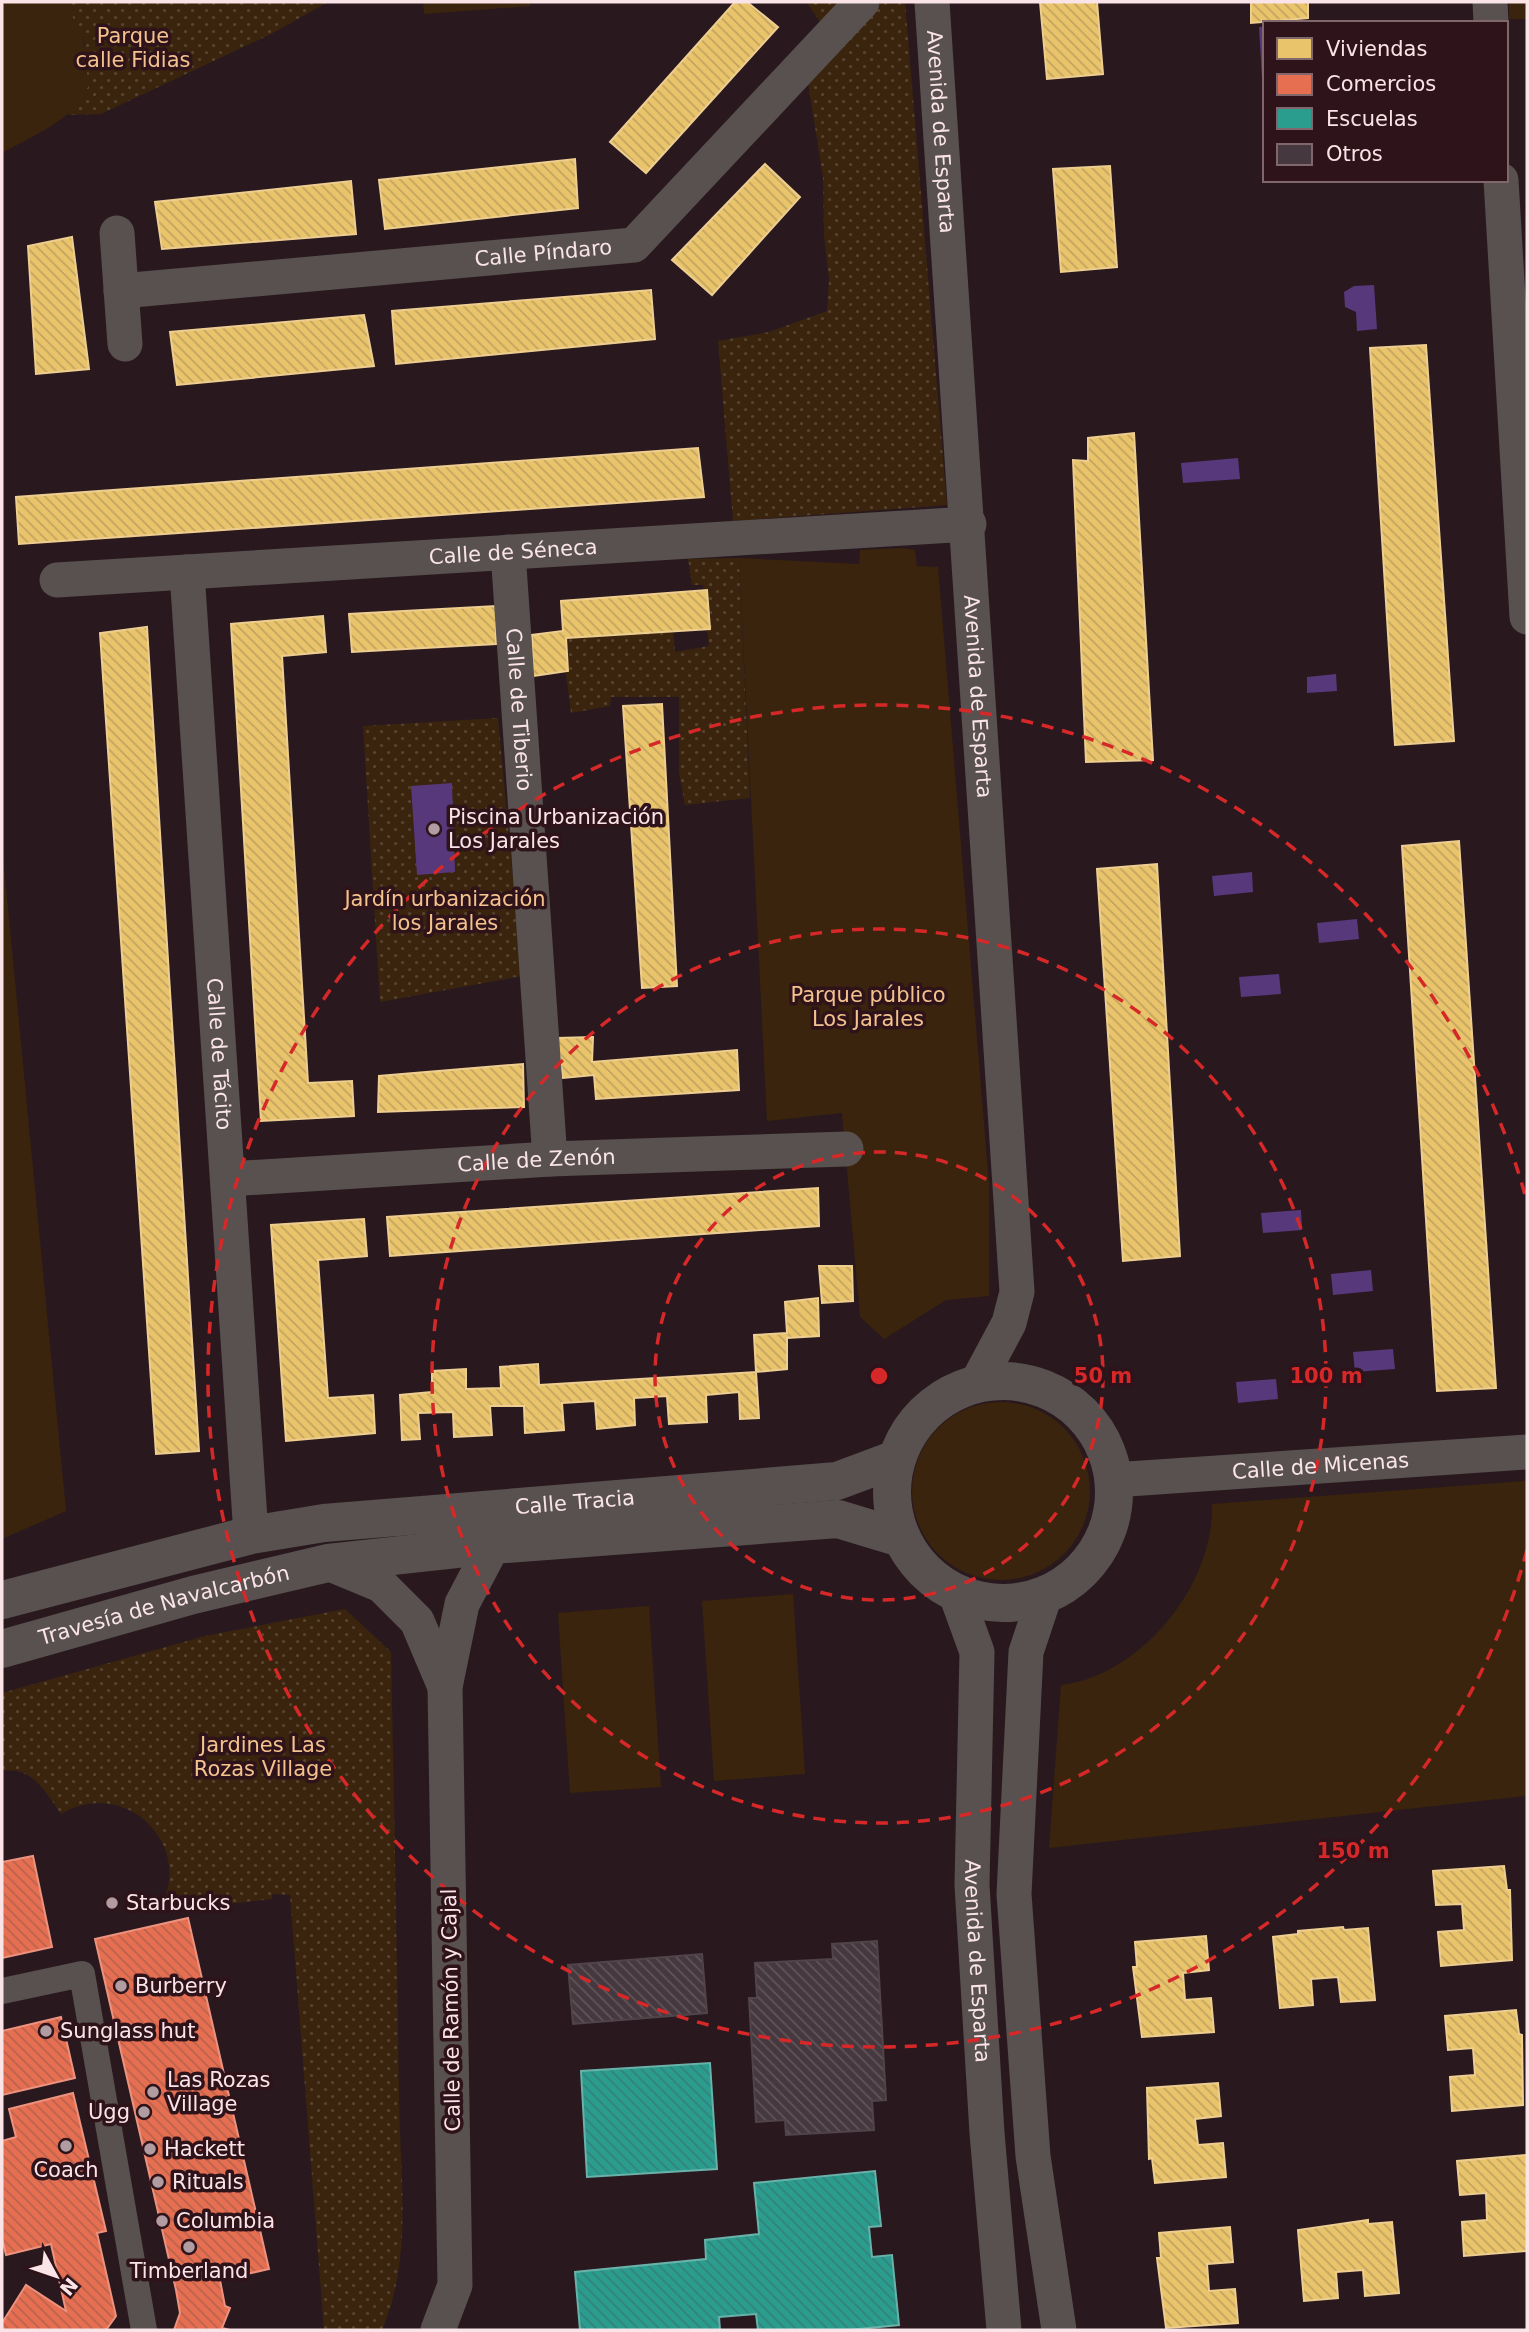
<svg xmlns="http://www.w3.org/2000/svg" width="1529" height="2332" font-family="'DejaVu Sans',sans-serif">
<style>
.green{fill:#3a240d}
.garden{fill:url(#garden-dots)}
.water{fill:#56387b}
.homes{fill:url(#homes-back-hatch);stroke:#eece90;stroke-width:2}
.shops{fill:url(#shops-back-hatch);stroke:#ed927e;stroke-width:2}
.schools{fill:url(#schools-back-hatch);stroke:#68b2aa;stroke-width:2}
.building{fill:url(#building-back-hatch);stroke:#50444a;stroke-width:2}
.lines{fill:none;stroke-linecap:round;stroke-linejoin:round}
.pedestrian{stroke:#585150;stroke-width:26}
.minor{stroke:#585150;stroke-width:35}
.tertiary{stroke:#585150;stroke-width:38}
.ring{fill:none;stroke:#d62828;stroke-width:3.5;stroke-dasharray:12 9}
.poi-dot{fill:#b19da1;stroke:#2f131a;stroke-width:2.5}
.labels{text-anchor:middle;stroke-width:7;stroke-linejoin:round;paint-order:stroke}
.park-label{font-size:21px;fill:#f3c28d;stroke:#2f131a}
.street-label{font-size:21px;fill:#fae4e8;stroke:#2f131a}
.poi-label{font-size:21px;fill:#fae4e8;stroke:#2f131a;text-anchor:start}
.centre{fill:#d62828;stroke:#2f131a;stroke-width:3.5}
.ring-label{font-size:21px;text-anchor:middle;font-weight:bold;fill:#d62828;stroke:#2f131a;stroke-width:7;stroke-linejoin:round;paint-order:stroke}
</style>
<defs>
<pattern id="garden-dots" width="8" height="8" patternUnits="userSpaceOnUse" patternTransform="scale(1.75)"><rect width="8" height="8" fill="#3a240d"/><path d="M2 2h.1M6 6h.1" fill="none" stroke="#574430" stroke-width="1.8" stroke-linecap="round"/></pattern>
<pattern id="homes-back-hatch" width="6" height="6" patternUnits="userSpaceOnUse" patternTransform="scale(1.75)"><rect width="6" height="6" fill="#e9c46a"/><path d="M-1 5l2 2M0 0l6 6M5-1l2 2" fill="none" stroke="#c2a461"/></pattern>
<pattern id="shops-back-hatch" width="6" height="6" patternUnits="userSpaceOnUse" patternTransform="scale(1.75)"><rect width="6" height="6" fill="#e76f51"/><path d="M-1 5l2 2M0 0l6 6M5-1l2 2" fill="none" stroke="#b8624e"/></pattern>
<pattern id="schools-back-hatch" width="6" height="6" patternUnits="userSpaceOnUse" patternTransform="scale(1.75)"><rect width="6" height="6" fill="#2a9d8f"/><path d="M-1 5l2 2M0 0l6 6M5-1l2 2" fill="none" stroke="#348279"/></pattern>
<pattern id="building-back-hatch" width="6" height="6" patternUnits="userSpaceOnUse" patternTransform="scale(1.75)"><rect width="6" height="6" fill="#45383e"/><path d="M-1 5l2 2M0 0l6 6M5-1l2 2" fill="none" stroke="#61555a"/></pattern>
</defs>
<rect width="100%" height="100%" fill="#29191e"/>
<path class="green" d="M2 2H69C77 22 95 65 88 87 79 117 27 139 2 153Z
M423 2H530V6L424 14Z
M1509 2H1527V19H1509Z
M900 548 915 550 917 566 938 567 989 1184V1296L946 1300 884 1339 860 1317 842 1113 767 1121 739 558 859 564 860 550Z
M2 846 66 1511 2 1539Z
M912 1491a89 89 0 1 1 178 0a89 89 0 1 1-178 0Z
M1527 1481V1796L1049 1848 1061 1685C1141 1676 1215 1584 1212 1504Z
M793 1594 805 1774 714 1781 702 1601Z
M649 1606 661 1787 570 1793 558 1613Z"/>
<path class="garden" d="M66 2H328L271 34 101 114 68 115 88 87 85 44Z
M806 2H840L821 23Z
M882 2H905L947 505 733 521 718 341 769 332 827 311 829 280 824 235 823 177 808 83Z
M739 558 750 798 685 805 679 772V697H611L610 706 571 713 561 635 673 627 675 652 709 646 703 585H692L688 559Z
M498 718 522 976 380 1002 363 726Z
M345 1609 391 1652C394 1801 397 1950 399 2099 400 2176 413 2258 382 2330H324L290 1895 272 1894V1899L157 1912C199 1851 128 1774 61 1814 47 1794 32 1765 2 1771V1693L205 1636Z"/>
<path class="water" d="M1259 27H1265V130Z
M1374 285 1377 329 1357 331 1356 312 1345 307 1344 292 1354 286Z
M1238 458 1240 479 1183 483 1181 463Z
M1336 674 1337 691 1307 693V677Z
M452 783 455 872 417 875 411 786Z
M1252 872 1253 892 1214 896 1212 876Z
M1357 919 1359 939 1319 943 1317 923Z
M1279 974 1281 994 1241 997 1239 977Z
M1301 1210 1302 1230 1263 1233 1261 1213Z
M1371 1270 1373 1291 1333 1295 1331 1274Z
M1393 1349 1395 1369 1355 1372 1353 1352Z
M1276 1379 1278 1399 1238 1403 1236 1382Z"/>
<path class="homes" d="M735 2H747L778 27 646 173 610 142Z
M1040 2H1097L1103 74 1047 79Z
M1251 2H1308V18L1251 23Z
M575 159 578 208 385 229 379 180Z
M765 164 800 197 712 295 672 260Z
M1110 166 1117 267 1061 272 1053 169Z
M351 181 356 234 162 249 155 202Z
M72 237 89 369 36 374 28 246Z
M651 290 655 339 396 364 392 311Z
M364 315 374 366 177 385 170 332Z
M1426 345 1454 741 1395 745 1370 348Z
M1134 433 1153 760 1086 762 1073 460 1088 461V438Z
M698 448 704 497 19 544 16 497Z
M707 590 710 629 566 638 568 671 533 676 532 635 563 631 561 601Z
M496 606V644L352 652 349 614Z
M323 616 326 652 282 656 308 1083 352 1081 354 1116 261 1121 231 624Z
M147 627 199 1451 156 1454 100 633Z
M662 704 677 986 642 988 623 706Z
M1459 841 1496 1388 1437 1391 1402 846Z
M1157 864 1180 1256 1123 1261 1097 869Z
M593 1037 592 1062 737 1050 739 1090 596 1099 594 1075 563 1078 557 1038Z
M523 1064 524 1107 378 1112 379 1076Z
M818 1188 819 1226 390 1256 387 1217Z
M364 1219 367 1256 318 1260 328 1398 373 1395 375 1433 286 1441 271 1225Z
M819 1266H852L853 1301 822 1303Z
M818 1298 819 1336 787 1338V1369L756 1372 754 1335 787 1333 785 1302Z
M538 1364 539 1385 756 1372 759 1418 740 1419 739 1392 706 1395 707 1422 669 1424 667 1396 634 1398 635 1425 597 1429 595 1401 562 1403 564 1430 525 1433 524 1406H490L492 1435 454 1437 453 1412 418 1413 420 1439 402 1440 400 1395 432 1392V1371L466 1369V1389L501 1388 500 1367Z
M1504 1866 1507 1890H1510L1512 1960 1441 1966 1438 1932 1464 1930 1462 1904 1436 1905 1433 1871Z
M1343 1927 1344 1930 1368 1928 1375 2000 1341 2002 1338 1977 1311 1979 1313 2005 1280 2008 1273 1937 1298 1934V1931Z
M1206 1936 1209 1970 1183 1973 1185 2000 1211 1998 1214 2032 1142 2037 1133 1967H1137L1135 1942Z
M1516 2010 1519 2034 1522 2035 1523 2105 1452 2111 1450 2077 1475 2075 1473 2048 1448 2050 1445 2016Z
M1218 2083 1221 2116 1195 2119 1198 2145 1223 2143 1226 2177 1155 2183 1152 2158 1149 2159 1147 2088Z
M1527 2155V2251L1464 2256 1462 2222 1487 2220 1486 2193 1460 2195 1457 2161Z
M1368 2220V2224L1392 2222 1399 2293 1365 2296 1363 2270 1336 2272 1338 2298 1304 2301 1298 2230Z
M1230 2227 1233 2262 1207 2264 1209 2291 1235 2289 1238 2323 1166 2328 1157 2258H1161L1159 2233Z"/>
<path class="shops" d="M33 1856 52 1947 2 1958V1862Z
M188 1918 269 2269 220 2280 225 2306 230 2308 222 2328 230 2330H174L180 2313 176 2290 95 1939Z
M61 2017 75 2078 2 2095V2031Z
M73 2093 106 2231 97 2233 116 2316 106 2330H2V2323L26 2285 66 2311 51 2244 6 2255 2 2238V2141L16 2137 9 2109Z"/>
<path class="schools" d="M710 2063 717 2169 587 2177 581 2071Z
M875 2171 881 2226 869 2227 872 2257 892 2255 899 2325 849 2330H758L756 2314 719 2317 720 2330H580L575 2272 706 2259 705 2240 759 2234 754 2183Z"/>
<path class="building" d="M877 1941 886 2100 872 2101 874 2130 786 2135 785 2120 756 2122 749 1998H757L755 1963 833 1959 832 1944Z
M702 1954 707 2013 573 2024 568 1965Z"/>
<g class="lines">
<path class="pedestrian" d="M2 1991 82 1974 144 2330"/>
<g class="minor">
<path id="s1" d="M932 2 1017 1292 1009 1323 977 1383"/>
<path d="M1490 2 1491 23"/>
<path d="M1501 180 1527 617"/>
<path d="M117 233 125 344"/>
<path id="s2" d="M121 291 634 245 862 2"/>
<path id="s3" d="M508 552 550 1159"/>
<path id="s4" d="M187 572 251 1535"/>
<path id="s5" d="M57 580 969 524"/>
<path id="s6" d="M229 1179 550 1159 846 1149"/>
<path id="s7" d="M1113 1480 1527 1452"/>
<path d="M328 1563 381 1585 417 1621 445 1687"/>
<path id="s8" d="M956 1594 977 1652 972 1885 987 2133 1004 2330"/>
<path d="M1045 1595 1026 1652 1014 1894 1033 2156 1059 2330"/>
<path d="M438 2330 455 2285 445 1687 462 1604 493 1545"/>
</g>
<g class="tertiary">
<circle cx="1003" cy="1492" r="111"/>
<path id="s9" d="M2 1600 251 1535 324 1523 837 1481 896 1459"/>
<path id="s10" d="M2 1649 193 1595 328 1563 493 1545 838 1519 901 1538"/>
</g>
</g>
<g class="ring">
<circle cx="879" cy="1376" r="224"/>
<circle cx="879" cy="1376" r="447"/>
<path d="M1527 1550A671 671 0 1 1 1527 1202"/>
</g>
<g class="poi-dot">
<circle cx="434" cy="829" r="7"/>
<circle cx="112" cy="1903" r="7"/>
<circle cx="121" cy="1986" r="7"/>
<circle cx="46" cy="2031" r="7"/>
<circle cx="153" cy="2092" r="7"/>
<circle cx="144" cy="2112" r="7"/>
<circle cx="66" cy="2146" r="7"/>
<circle cx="150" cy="2149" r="7"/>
<circle cx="158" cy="2182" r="7"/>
<circle cx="162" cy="2221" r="7"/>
<circle cx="189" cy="2247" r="7"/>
</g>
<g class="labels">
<g class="park-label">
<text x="133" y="43">Parque<tspan x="133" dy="24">calle Fidias</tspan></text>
<text x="445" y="906">Jardín urbanización<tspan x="445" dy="24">los Jarales</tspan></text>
<text x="868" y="1002">Parque público<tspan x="868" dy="24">Los Jarales</tspan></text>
<text x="263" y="1752">Jardines Las<tspan x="263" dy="24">Rozas Village</tspan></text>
</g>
<g class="street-label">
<text dy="7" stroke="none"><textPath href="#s1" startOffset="130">Avenida de Esparta</textPath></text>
<text dy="7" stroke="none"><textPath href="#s2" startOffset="424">Calle Píndaro</textPath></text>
<text dy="7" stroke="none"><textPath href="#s5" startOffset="457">Calle de Séneca</textPath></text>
<text dy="7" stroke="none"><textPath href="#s1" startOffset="696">Avenida de Esparta</textPath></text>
<text dy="7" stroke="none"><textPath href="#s3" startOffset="158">Calle de Tiberio</textPath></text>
<text dy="7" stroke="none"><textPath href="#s4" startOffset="483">Calle de Tácito</textPath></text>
<text dy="7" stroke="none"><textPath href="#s6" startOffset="308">Calle de Zenón</textPath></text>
<text dy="7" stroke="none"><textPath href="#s7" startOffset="208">Calle de Micenas</textPath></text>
<text dy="7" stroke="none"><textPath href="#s9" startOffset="583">Calle Tracia</textPath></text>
<text dy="7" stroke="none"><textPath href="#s10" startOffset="168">Travesía de Navalcarbón</textPath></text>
<text dy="7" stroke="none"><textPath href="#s8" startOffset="371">Avenida de Esparta</textPath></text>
<text transform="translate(451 2010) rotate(-91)" y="7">Calle de Ramón y Cajal</text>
</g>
<g class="poi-label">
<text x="448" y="824">Piscina Urbanización<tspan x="448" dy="24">Los Jarales</tspan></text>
<text x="126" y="1910">Starbucks</text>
<text x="135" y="1993">Burberry</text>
<text x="60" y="2038">Sunglass hut</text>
<text x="167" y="2087">Las Rozas<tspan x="167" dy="24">Village</tspan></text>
<text x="130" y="2119" text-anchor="end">Ugg</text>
<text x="164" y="2156">Hackett</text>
<text x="66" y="2177" text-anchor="middle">Coach</text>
<text x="172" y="2189">Rituals</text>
<text x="176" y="2228">Columbia</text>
<text x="189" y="2278" text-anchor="middle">Timberland</text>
</g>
</g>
<circle cx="879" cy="1376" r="10" class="centre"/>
<g class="ring-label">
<text x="1103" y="1383">50 m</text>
<text x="1326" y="1383">100 m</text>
<text x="1353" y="1858">150 m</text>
</g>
<rect width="1529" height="2332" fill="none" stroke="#fae4e8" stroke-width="7"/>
<rect x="1263" y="21" width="245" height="161" fill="#2f131a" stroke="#80676c" stroke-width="2"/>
<rect x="1277" y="38" width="35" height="21" fill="#e9c46a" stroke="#80676c" stroke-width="2"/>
<text x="1326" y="56" font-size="21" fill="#fae4e8">Viviendas</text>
<rect x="1277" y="74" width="35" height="21" fill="#e76f51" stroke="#80676c" stroke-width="2"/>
<text x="1326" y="91" font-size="21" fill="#fae4e8">Comercios</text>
<rect x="1277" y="108" width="35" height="21" fill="#2a9d8f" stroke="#80676c" stroke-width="2"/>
<text x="1326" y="126" font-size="21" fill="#fae4e8">Escuelas</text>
<rect x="1277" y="144" width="35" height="21" fill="#45383e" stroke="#80676c" stroke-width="2"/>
<text x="1326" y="161" font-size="21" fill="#fae4e8">Otros</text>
<g transform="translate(56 2276) rotate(130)" stroke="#2f131a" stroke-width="5" paint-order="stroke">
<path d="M0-5L12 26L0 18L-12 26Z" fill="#fae4e8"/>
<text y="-10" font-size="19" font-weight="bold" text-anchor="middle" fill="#fae4e8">N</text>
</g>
</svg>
